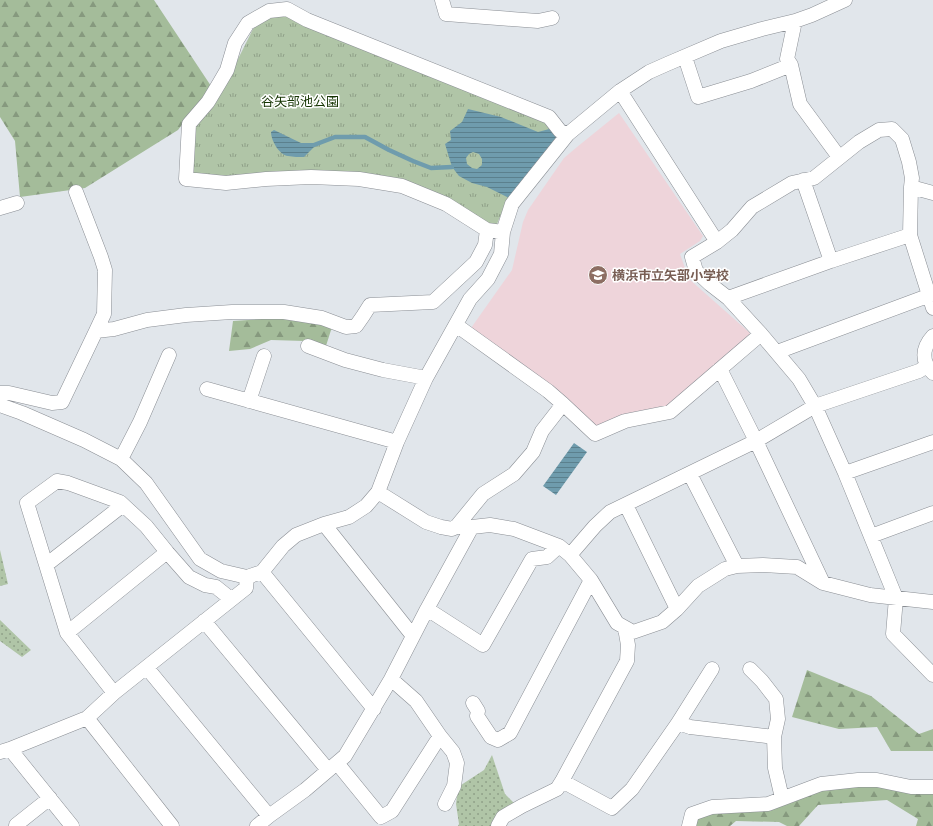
<svg xmlns="http://www.w3.org/2000/svg" width="933" height="826" font-family="'Sofia Sans Condensed','Noto Sans JP',sans-serif">
<style>
.education{fill:#eed4da}
.grass{fill:url(#grass-dots)}
.forest{fill:url(#forest-firs)}
.park{fill:url(#park-tufts)}
.water{fill:url(#water-rules);fill-rule:evenodd}
.lines{fill:none;stroke-linecap:round;stroke-linejoin:round}
.stream{stroke:#6f9cad;stroke-width:4.5}
.minor-casing{stroke:#8a8e94;stroke-width:15}
.minor{stroke:#fff;stroke-width:14}
.labels{text-anchor:middle;stroke-width:3;stroke-linejoin:round;paint-order:stroke}
.park-label{font-size:13px;fill:#153503;stroke:#fff}
.education-label{font-size:13px;font-weight:bold;fill:#785e54;stroke:#fff;text-anchor:start}
</style>
<defs>
<pattern id="grass-dots" width="8" height="8" patternUnits="userSpaceOnUse"><rect width="8" height="8" fill="#b0c5a7"/><path d="M2 2h.1M6 6h.1" fill="none" stroke="#8fa088" stroke-width="1.8" stroke-linecap="round"/></pattern>
<pattern id="forest-firs" width="22" height="20" patternUnits="userSpaceOnUse"><rect width="22" height="20" fill="#a4bc9a"/><path d="M5 1l3.5 6h-7zM16 11l3.5 6h-7z" fill="#86997e"/></pattern>
<pattern id="park-tufts" width="24" height="20" patternUnits="userSpaceOnUse"><rect width="24" height="20" fill="#b0c5a7"/><path d="M3 7l-1-3M5 7V3M7 7l1-3M15 17l-1-3M17 17v-4M19 17l1-3" fill="none" stroke="#8fa088"/></pattern>
<pattern id="water-rules" width="6" height="5" patternUnits="userSpaceOnUse"><rect width="6" height="5" fill="#6f9cad"/><path d="M0 2.5h6" fill="none" stroke="#5b808d"/></pattern>
</defs>
<rect width="100%" height="100%" fill="#e1e6eb"/>
<path class="education" d="M619 113 703 236 700 241 680 254 689 279 750 333 749 338 669 408 598 429 471 328 512 270 523 222 528 210 564 158 577 147Z"/>
<path class="grass" d="M0 550 8 584 0 586Z
M0 620 31 650 22 657 0 641Z
M492 755 505 794 514 803 492 826H458L459 824 456 804 458 787 484 770Z"/>
<path class="forest" d="M0 0H154L211 86 178 130 85 188 20 197 15 141 0 117Z
M278 318 321 324 332 327 325 349 305 341 271 340 250 349 229 351 233 321Z
M807 670 871 696 919 734 933 729V751H891L877 727 839 729 792 717Z
M879 782 933 788V826H916L918 819 887 800 818 805 799 826H787L779 822 736 821 730 826H693L695 816 822 788Z"/>
<path class="park" d="M282 13 547 120 558 136 507 200 497 224 491 225 405 181 360 172 225 177 191 175 194 129 214 102 232 71 253 29 266 16Z"/>
<path class="water" d="M468 109 501 117 538 132 553 128 558 136 509 198 487 187 472 183 459 176 452 167 445 144 451 140 450 131 462 122ZM473 152 479 154 482 159V165L477 169 472 168 467 164 466 158 469 154Z
M274 130 301 143H314L315 146 304 157C299 157 293 157 288 156 279 155 271 140 271 132Z
M574 443 587 452 556 495 543 486Z"/>
<g class="lines">
<path class="stream" d="M314 145 335 137H365L389 150 413 161 431 168 452 167"/>
<defs>
<path id="minor" d="M442 0 446 14 538 21 552 18
M795 21 787 59 791 65 800 104 839 157
M685 57 698 97 751 81 791 65
M620 91 717 242
M803 180 831 261
M911 187 933 193
M76 192 101 257 105 270 104 314 96 331
M0 208 17 203
M503 232 487 230 446 204 402 186 359 179 311 177 266 179 226 183 186 179 189 124 208 102 220 82 227 70 235 43 248 23 269 11 287 9 307 20 549 117 560 131 568 134
M728 298 831 261 910 235
M933 308 910 235 911 187 912 178 909 162 902 139 892 129 879 130 859 142 814 178 792 183 752 207 732 230 717 242 692 257 696 271 710 284 728 298 761 334 799 379 815 406 845 473 896 598 893 634 933 675
M456 325 548 391 563 404 595 434 625 421 670 412 761 334
M933 336C922 348 921 362 933 373
M308 346 345 360 383 370 426 378
M777 352 933 294
M720 369 756 441 823 583
M207 389 397 442
M0 393H9L52 403 62 402 96 331 114 329 147 320 186 315 232 312H284L322 318 346 327 356 326 363 316 370 305 433 302 476 262 485 245 487 230
M249 401 264 356
M0 405 22 413 84 440 121 459 146 483 200 559 221 571 247 577 262 572 283 546 296 535 324 524 349 517 366 506 378 492 397 442 426 378 470 299 488 279 501 254 503 232 512 204 568 134 620 91 649 72 667 64 721 41 762 29 795 21 812 15 845 0
M121 459 140 422 169 355
M845 473 933 442
M690 474 737 566
M378 492 426 522 441 527 452 529 456 527H472L490 525 514 529 559 546 570 555 591 580 617 623 633 632 662 622 677 609 698 586 725 569 737 566 763 565 797 567 823 583 870 595 933 602
M626 505 677 609
M324 524 413 636
M456 527 483 494 514 474 533 452 542 431 563 404
M871 536 933 513
M570 555 595 526 610 512 756 441 815 406 919 371 927 366
M46 565 123 505
M262 572 374 709
M427 609 483 645 532 559 547 557 559 546
M204 621 328 770
M67 633 167 552
M147 668 269 816
M750 669 762 681 776 699 778 719 774 737 775 768 782 798
M114 693 67 633 27 503 57 481 68 483 120 502 146 526 167 552 189 577 205 585 216 587 231 599
M473 703 478 711 477 716 491 737 498 740 510 733 591 580
M87 718 172 826
M678 723 712 669
M440 736 453 752 457 763 454 786 445 804
M10 749 72 826
M0 752 10 749 87 718 114 693 246 588 247 577
M337 763 381 817 392 811 440 736 416 701 391 679
M562 781 612 808 632 789 678 723 690 727 774 737
M16 826V825L50 798
M257 826 269 816 305 790 345 756 391 679 427 609 472 527
M498 826 503 817 522 806 557 789 562 781 627 661 628 645 625 628
M689 826 692 814 712 807 768 804 821 784 858 780H877L911 787H933"/>
</defs>
<use href="#minor" class="minor-casing"/>
<use href="#minor" class="minor"/>
</g>
<defs>
<symbol id="school-disc" viewBox="-11 -11 22 22"><circle r="9.5" fill="#8d6e63" stroke="#fff"/><path d="M0-5L7-2L0 1L-7-2ZM-4 1L0 2.5L4 1V4Q0 6-4 4Z" fill="#fff"/></symbol>
</defs>
<g fill-rule="evenodd">
<use href="#school-disc" x="587" y="264" width="22" height="22"/>
</g>
<g class="labels">
<g class="park-label">
<text x="300" y="106">谷矢部池公園</text>
</g>
<g class="education-label">
<text x="612" y="280">横浜市立矢部小学校</text>
</g>
</g>
</svg>
